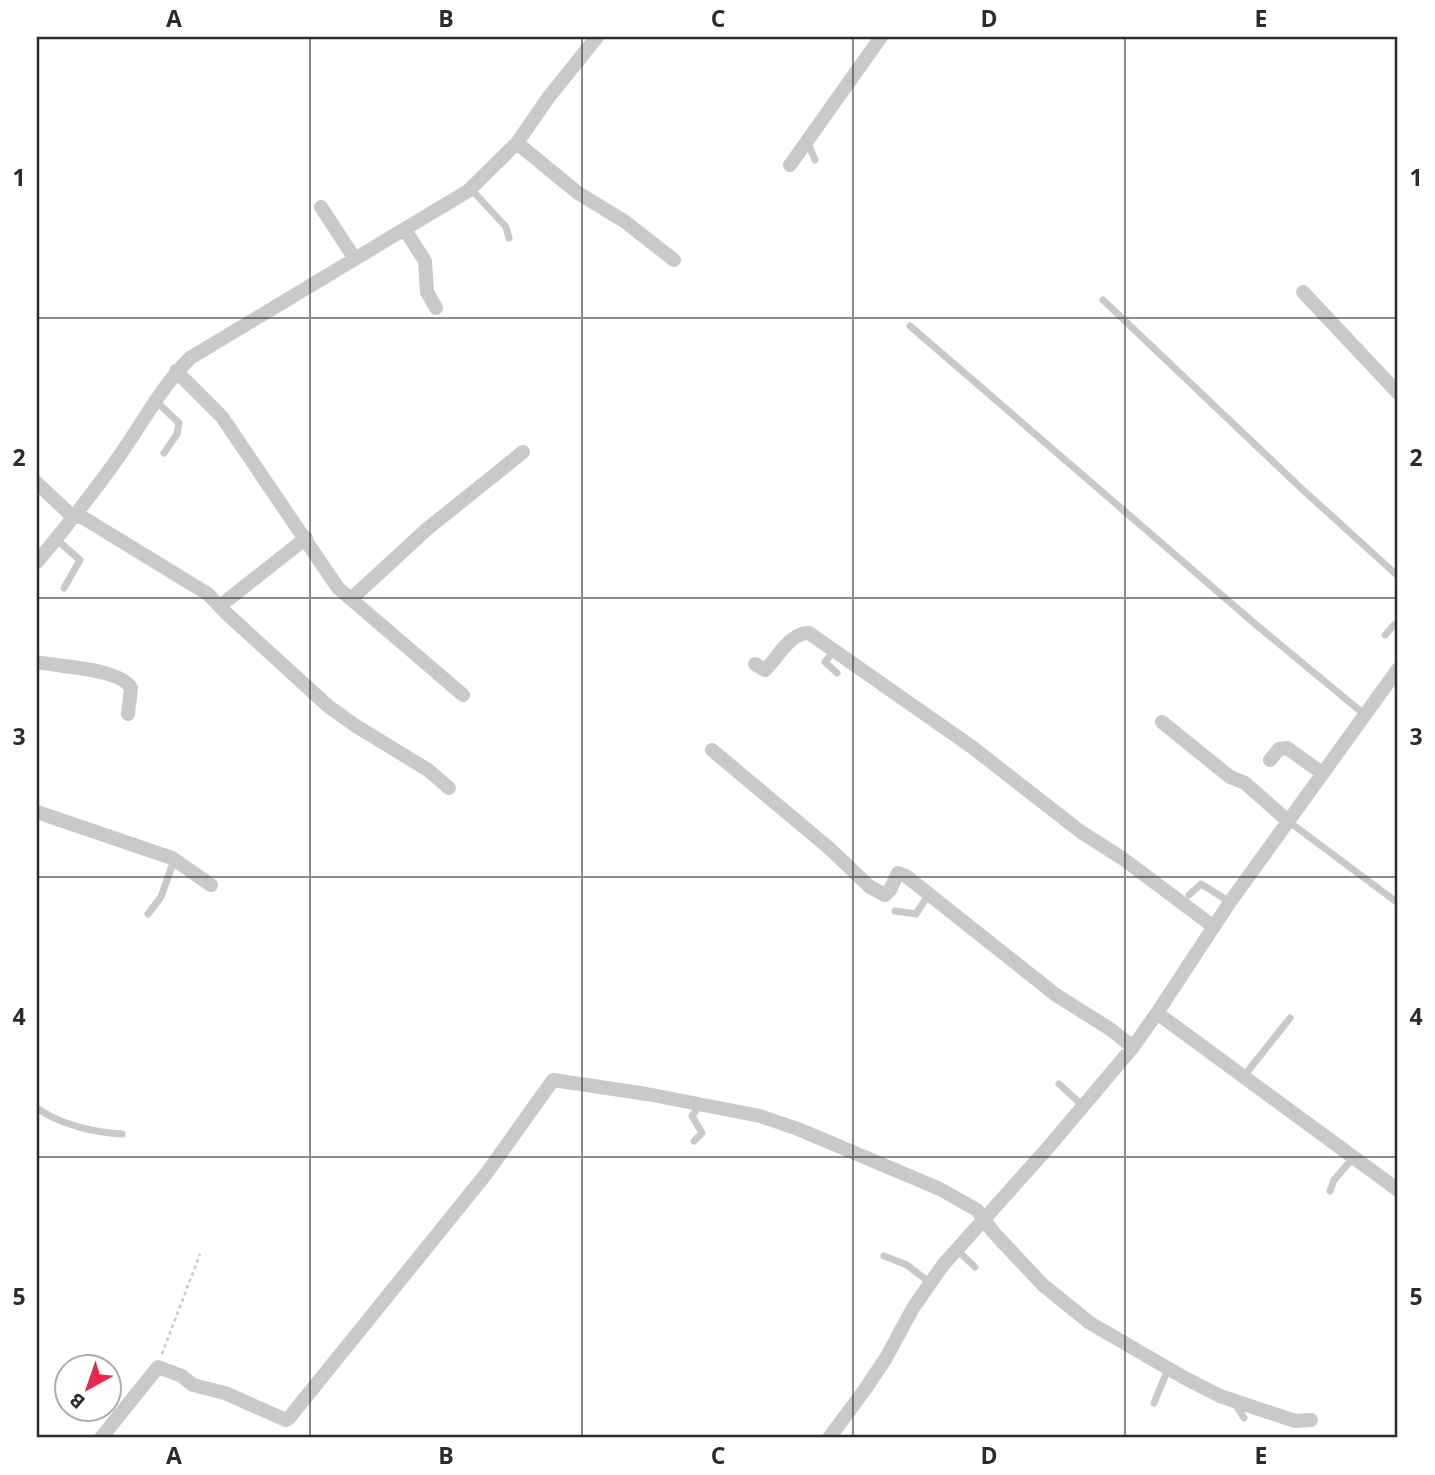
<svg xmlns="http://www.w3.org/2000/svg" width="1435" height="1475" font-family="'Open Sans',sans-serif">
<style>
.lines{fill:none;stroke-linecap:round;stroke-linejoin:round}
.path{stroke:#c9c9c9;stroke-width:2.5;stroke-dasharray:3.5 3.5;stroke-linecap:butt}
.lane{stroke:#c9c9c9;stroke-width:7}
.street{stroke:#c9c9c9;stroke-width:14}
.grid{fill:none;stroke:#2c2c2c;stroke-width:2;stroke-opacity:0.55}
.neatline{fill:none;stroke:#2c2c2c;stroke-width:2.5}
.grid-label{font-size:23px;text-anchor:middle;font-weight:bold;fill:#2c2c2c}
</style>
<rect width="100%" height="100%" fill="#fff"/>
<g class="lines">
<path class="path" d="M162 1354 200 1254"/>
<path class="lane" d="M808 143 815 160
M471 189 506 227 509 238
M1103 300 1303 490 1398 576
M910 326 1254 623 1364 714
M157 402 179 423 177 434 164 453
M56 539 80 560 64 588
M1385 635 1394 625 1398 627
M834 651 825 662 837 673
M1288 821 1398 903
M1189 895 1201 884 1230 902
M895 911 916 914 929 894
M148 914 161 897 174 860
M1244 1076 1290 1018
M1059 1084 1083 1106
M37 1108C58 1124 96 1133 122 1134
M694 1141 702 1133 692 1116 700 1105
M1330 1191 1334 1180 1353 1158
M957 1250 975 1267
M884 1256 907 1265 930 1283
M1234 1402 1244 1418
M1154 1403 1168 1369"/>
<path class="street" d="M517 143 578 193 624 221 674 260
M790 165 881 37
M321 207 355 259
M405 230 425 261 427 292 436 308
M1303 292 1398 393
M176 371 222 417 338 588 463 695
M37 483 74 518
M77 514 208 594 225 612 328 706 356 726 428 770 449 788
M37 562C66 527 94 492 120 455 143 422 162 386 190 358L468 191 517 143 548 98 597 37
M351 599 427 529 523 452
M220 606 306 538
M37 662C59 667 120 668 131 688L128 714
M755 664 765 670C778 658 789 633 809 633L972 747 1081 832 1122 858 1214 927
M1162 722 1230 777 1245 783 1288 821
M712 750 829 848 870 887 885 895 890 890 898 873 906 876 1056 995 1110 1029 1133 1047
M1270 760 1279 749 1287 748 1322 773
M37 812 172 858 211 885
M1157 1013 1230 902 1398 669
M101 1438 158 1367 182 1376 193 1385 225 1393 286 1420 289 1418 486 1174 553 1080 647 1094 760 1116 798 1129 940 1189 977 1210 994 1233 1043 1285 1090 1323 1183 1377 1220 1396 1295 1421 1311 1420
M829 1438 866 1388 886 1358 913 1308 943 1265 1046 1150 1133 1047 1157 1013 1398 1190"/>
</g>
<path class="grid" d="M310 37V1438M582 37V1438M853 37V1438M1125 37V1438M37 318H1398M37 598H1398M37 877H1398M37 1157H1398"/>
<rect width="1435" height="1475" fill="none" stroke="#ffffff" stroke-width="77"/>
<g transform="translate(88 1388) rotate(220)"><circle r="33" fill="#ffffff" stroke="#ababab" stroke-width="2"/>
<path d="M0-5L12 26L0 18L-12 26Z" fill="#ec254c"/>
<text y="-10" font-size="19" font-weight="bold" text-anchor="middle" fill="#2c2c2c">B</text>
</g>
<rect x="38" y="38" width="1358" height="1398" class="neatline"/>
<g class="grid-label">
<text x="174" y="27">A</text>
<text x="446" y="27">B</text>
<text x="718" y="27">C</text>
<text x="989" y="27">D</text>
<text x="1261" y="27">E</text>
<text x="19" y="186">1</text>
<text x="1416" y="186">1</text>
<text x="19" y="466">2</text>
<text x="1416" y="466">2</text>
<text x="19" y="745">3</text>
<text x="1416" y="745">3</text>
<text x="19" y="1025">4</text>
<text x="1416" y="1025">4</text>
<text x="19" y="1305">5</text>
<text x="1416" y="1305">5</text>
<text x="174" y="1464">A</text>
<text x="446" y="1464">B</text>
<text x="718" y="1464">C</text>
<text x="989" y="1464">D</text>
<text x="1261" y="1464">E</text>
</g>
</svg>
